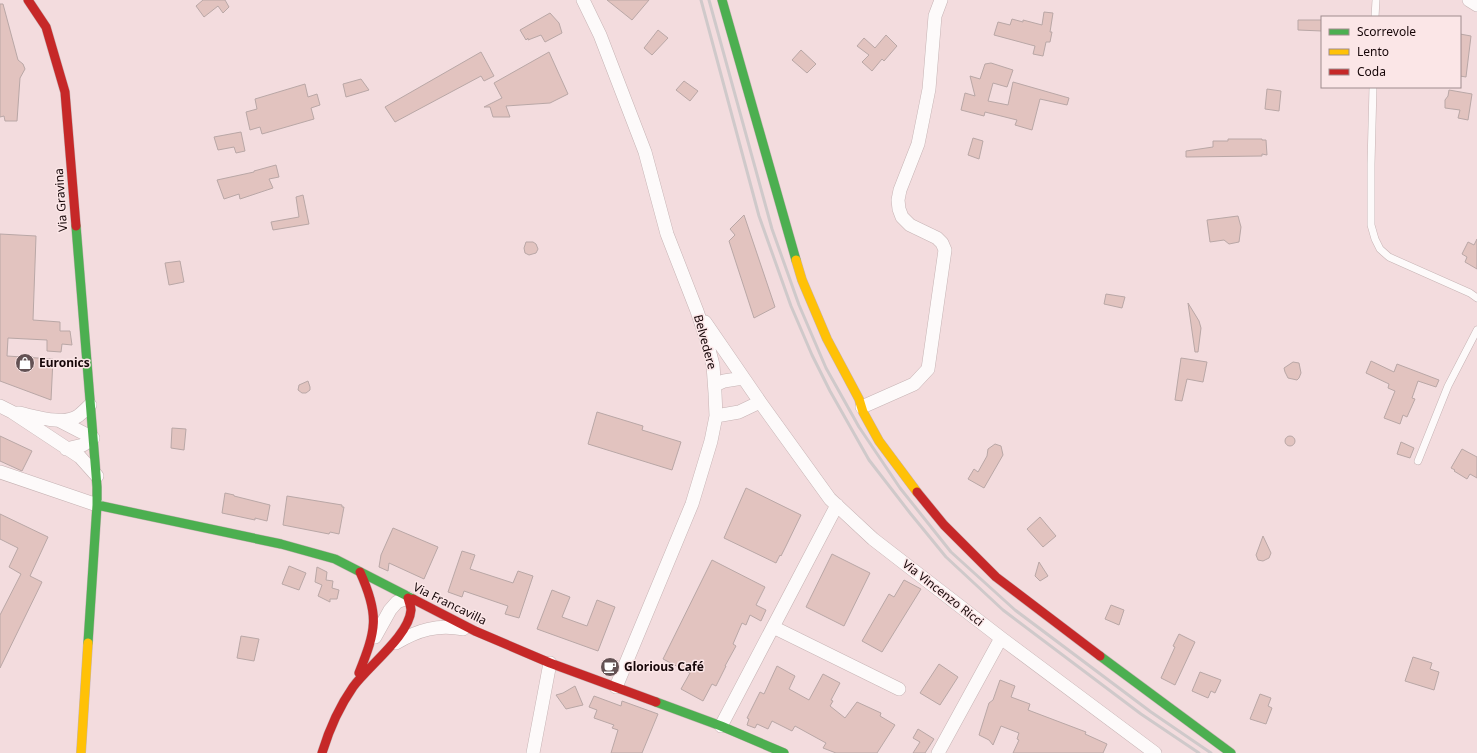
<svg xmlns="http://www.w3.org/2000/svg" width="1477" height="753" font-family="'Noto Sans',sans-serif">
<style>
.building{fill:#e2c3bf;stroke:#b9a7a6}
.lines{fill:none;stroke-linecap:round;stroke-linejoin:round}
.lane-casing{stroke:#c6b3b4;stroke-width:8}
.street-casing{stroke:#c6b3b4;stroke-width:14}
.fast-casing{stroke:#c6b3b4;stroke-width:10}
.slow-casing{stroke:#c6b3b4;stroke-width:10}
.jam-casing{stroke:#c6b3b4;stroke-width:10}
.lane{stroke:#fdfafa;stroke-width:7}
.street{stroke:#fdfafa;stroke-width:13}
.fast{stroke:#4caf50;stroke-width:9}
.slow{stroke:#ffc107;stroke-width:9}
.jam{stroke:#c62828;stroke-width:9}
.rail{stroke:#cfc9ca;stroke-width:3}
.labels{text-anchor:middle;stroke-width:3;stroke-linejoin:round;paint-order:stroke}
.street-label{font-size:12px;fill:#160608;stroke:#fbe6e7}
.poi-label{font-size:12px;font-weight:bold;fill:#160608;stroke:#fbe6e7;text-anchor:start}
</style>
<rect width="100%" height="100%" fill="#f3dcde"/>
<path class="building" d="M203 0H225L229 7 223 13 218 6 204 17 196 6Z
M607 0H649L632 20Z
M0 4H3L18 60 23 64 25 69 20 78 17 121H5L4 116 0 117Z
M1044 12 1053 13 1050 32H1052L1050 42H1046L1043 56 1033 54 1035 46 994 35 998 22 1010 25 1012 19 1023 22V20L1042 25Z
M550 13 559 23 562 33 545 42 541 35 528 40V38L526 40 520 30Z
M1298 20H1322V31L1298 30Z
M658 30 668 38 652 55 644 48Z
M1460 34 1471 36 1466 77 1460 76Z
M886 35 897 46 884 61 882 59 872 71 862 62 869 55 857 46 864 38 875 48Z
M801 50 816 64 807 73 792 60Z
M481 52 494 76 484 81 481 76 395 122 385 107Z
M549 52 568 94 550 103 506 106 510 117H493L490 107H484L502 98 494 83Z
M991 63 1013 70 1007 87 993 83 988 101 1008 105 1013 82 1069 98 1067 105 1040 99 1032 130 1015 125 1017 120 985 112 984 116 961 110 965 93 975 96 970 76 980 79 985 64Z
M361 79 369 90 346 97 343 84Z
M684 81 698 91 690 101 676 90Z
M305 84 308 97 317 94 320 105 311 108 314 119 262 134 260 127 250 130 246 112 257 109 255 99Z
M1267 89 1281 91 1279 111 1265 109Z
M1449 90 1472 94 1468 120 1458 118 1460 110 1445 108V100L1448 96Z
M241 132 245 151 236 153 234 147 218 150 214 137Z
M973 138 983 141 979 159 968 155Z
M1228 139H1262V140H1266L1267 155 1262 154V156L1186 157V151L1213 147V141H1228Z
M276 165 279 177 269 179 273 188 240 199 239 194 224 199 217 180 254 172V171Z
M303 195 309 224 273 230 271 222 299 217 296 197Z
M744 215 775 307 754 318 729 241 735 235 730 229Z
M1238 216 1241 227 1239 242 1229 244 1224 240 1210 242 1207 220Z
M0 234 36 236 33 320 60 322V331H70L72 345 62 344 61 352 47 351V340L8 338 7 356 53 359 51 400 0 381Z
M1477 239V269L1465 262 1467 257 1462 254 1468 242 1474 245Z
M526 242H533L536 244 538 249 536 253 529 255 525 253 524 248Z
M180 261 184 282 169 285 165 263Z
M1106 294 1125 297 1122 308 1104 304Z
M1188 303 1199 321 1201 328 1198 352H1195Z
M1181 358 1207 362 1203 382 1187 379 1182 401 1175 400Z
M1371 361 1394 372 1397 364 1439 380 1436 387 1418 381 1412 398 1415 399 1407 417 1403 415 1400 424 1384 418 1395 391 1388 388 1389 384 1366 373Z
M1293 362 1299 363 1301 373 1299 378 1297 380 1288 378 1285 372 1284 368Z
M308 381 310 387V390L306 393H302L298 390 299 385Z
M597 412 643 426 642 430 681 442 672 470 588 444Z
M172 428 186 429 184 450 171 448Z
M1285 441a5 5 0 1 1 10 0a5 5 0 1 1-10 0Z
M0 436 32 451 22 471 0 461Z
M1401 442 1414 448 1410 458 1397 454Z
M995 444 1001 446 1003 455 984 488 968 479 974 469 978 472 987 456 988 449Z
M1462 449 1477 457V478L1470 474 1467 479 1454 471 1455 470 1451 468Z
M746 488 801 515 786 546 781 556 780 555 776 563 724 538Z
M225 493 234 495V496L270 505 267 521 255 518V520L222 513Z
M287 496 342 505V507H344L339 534 330 532 329 534 283 525Z
M0 514 48 537 30 576 42 582 0 668V615L21 574 9 567 18 548 0 539Z
M1040 517 1056 536 1043 547 1027 529Z
M393 528 438 547 424 579 389 563 388 571 379 567 381 555Z
M1263 536 1271 553 1269 558 1263 561 1258 560 1256 555Z
M462 551 475 555 470 569 513 583 518 571 533 576 519 618 505 614 508 606 464 591 462 597 448 592Z
M832 554 870 573 844 626 806 607Z
M712 560 765 587 756 605 766 610 761 621 750 615 746 625 742 623 733 644 736 646 725 666H726L716 686 712 684 703 701 681 689 690 673 663 659Z
M1039 562 1048 576 1040 581 1035 576Z
M289 566 306 573 299 590 282 584Z
M317 567 327 572 326 580 333 581 332 588 339 590 337 599H330V602L318 596 322 585 315 582Z
M904 580 921 589 882 652 862 641 889 594 894 597Z
M552 590 570 597 562 617 587 626 597 600 615 607 598 651 537 629Z
M1111 605 1124 610 1119 625 1105 619Z
M1179 634 1195 642 1175 685 1161 678 1175 647 1173 646Z
M241 636 259 639 254 661 237 658Z
M1413 657 1432 663 1430 669 1439 672 1434 690 1405 681Z
M939 664 958 677 940 705 920 693Z
M777 666 795 676 789 689 809 700 823 674 840 683 831 700 833 701 830 706 845 718 857 702 881 713 880 716 895 725 877 753H836L823 748 826 743 795 726 792 731 772 721 768 729 757 724 755 728 747 725 749 719 747 718 760 692 764 694Z
M1200 672 1221 680 1215 693 1211 691 1208 698 1192 691Z
M1000 680 1015 686 1011 697 1030 704 1028 710 1086 732 1085 734 1107 744 1103 753H1013L1019 740 1017 739 1019 733 1001 726 993 745 989 740 979 735 989 703 993 700Z
M575 686 583 705 566 709 556 695 563 693Z
M1260 694 1271 698 1268 706 1272 708 1266 724 1250 719Z
M594 696 621 706 622 701 658 714 642 753H611L618 730 612 728 614 725 594 718 597 710 589 707Z
M918 729 934 739 925 753H913L920 742 913 738Z"/>
<g class="lines">
<defs>
<path id="lane" d="M1375 17 1376 0
M1373 87 1371 164V225L1375 239 1380 249 1389 257 1470 293 1477 298
M1418 461 1448 386 1477 330"/>
<path id="street" d="M583 0 600 35 645 152 667 234 697 311 706 338 713 365 715 393 716 416 711 441 692 504 616 687
M1469 0 1477 5
M705 322 760 402 830 499 873 539 1001 638 1155 753
M715 385 724 381 743 378
M0 406 12 412 80 457 97 476
M862 407 914 384 928 369 945 250 942 243 937 238 910 225 902 217 899 209 898 200 900 190 918 144 929 89 935 16 941 0
M18 413C34 416 64 426 78 416 82 413 86 409 90 405
M716 416 739 412 760 402
M60 421 93 438
M66 449 83 445 93 438
M0 472 97 505
M773 627 899 689
M375 637 390 610 397 602 408 598
M396 643C418 630 438 624 463 629
M721 726 837 505
M533 753 550 663
M938 753 1001 638"/>
<path id="fast" d="M722 0 796 260
M76 226 97 487V505L88 643
M97 505 281 544 335 559 413 599
M1100 656 1231 753
M656 702 721 726 784 753"/>
<path id="slow" d="M796 260 802 280 827 339 859 399 863 412 879 441 917 492
M81 753 88 643"/>
<path id="jam" d="M28 0 46 27 65 92 76 226
M917 492 944 525 996 577 1100 656
M413 599 475 631 550 663 656 702
M359 673C376 630 380 616 360 572
M322 753C329 730 339 707 353 687 368 666 409 636 411 610 411 606 409 602 408 598"/>
</defs>
<use href="#lane" class="lane-casing"/>
<use href="#street" class="street-casing"/>
<use href="#fast" class="fast-casing"/>
<use href="#slow" class="slow-casing"/>
<use href="#jam" class="jam-casing"/>
<use href="#lane" class="lane"/>
<use href="#street" class="street"/>
<use href="#fast" class="fast"/>
<use href="#slow" class="slow"/>
<use href="#jam" class="jam"/>
<path class="rail" d="M701 0 759 216 791 306 812 355 830 391 869 460 910 513 946 557 1003 610 1141 714 1199 753
M709 0 772 229 799 305 826 368 859 427 900 488 951 552 1015 610 1151 712 1211 753"/>
</g>
<defs>
<symbol id="shop-disc" viewBox="-11 -11 22 22"><circle r="9.5" fill="#635153" stroke="#fbe6e7"/><path d="M-5-2.5h2.3a2.7 3.5 0 0 1 5.4 0H5L5.5 6h-11ZM-1.5-2.5h3a1.5 2.3 0 0 0-3 0Z" fill="#fff"/></symbol>
<symbol id="cafe-disc" viewBox="-11 -11 22 22"><circle r="9.5" fill="#635153" stroke="#fbe6e7"/><path d="M-5.5-4.5H6V0H3Q3 3.5 0 3.5H-2.5Q-5.5 3.5-5.5 0ZM3-3.2v2h1.7v-2ZM-6 4.5H4V6H-6Z" fill="#fff"/></symbol>
</defs>
<g fill-rule="evenodd">
<use href="#shop-disc" x="14" y="352" width="22" height="22"/>
<use href="#cafe-disc" x="599" y="656" width="22" height="22"/>
</g>
<g class="labels">
<g class="street-label">
<text transform="translate(61 200) rotate(-94)" y="4">Via Gravina</text>
<text transform="translate(705 342) rotate(75)" y="4">Belvedere</text>
<text transform="translate(943 593) rotate(38)" y="4">Via Vincenzo Ricci</text>
<text transform="translate(450 604) rotate(26)" y="4">Via Francavilla</text>
</g>
<g class="poi-label">
<text x="39" y="367">Euronics</text>
<text x="624" y="671">Glorious Café</text>
</g>
</g>
<rect x="1321" y="16" width="140" height="72" fill="#fbe6e7" stroke="#9f8c8e"/>
<rect x="1329" y="29" width="20" height="6" fill="#4caf50" stroke="#9f8c8e"/>
<text x="1357" y="36" font-size="12" fill="#160608">Scorrevole</text>
<rect x="1329" y="49" width="20" height="6" fill="#ffc107" stroke="#9f8c8e"/>
<text x="1357" y="56" font-size="12" fill="#160608">Lento</text>
<rect x="1329" y="69" width="20" height="6" fill="#c62828" stroke="#9f8c8e"/>
<text x="1357" y="76" font-size="12" fill="#160608">Coda</text>
</svg>
